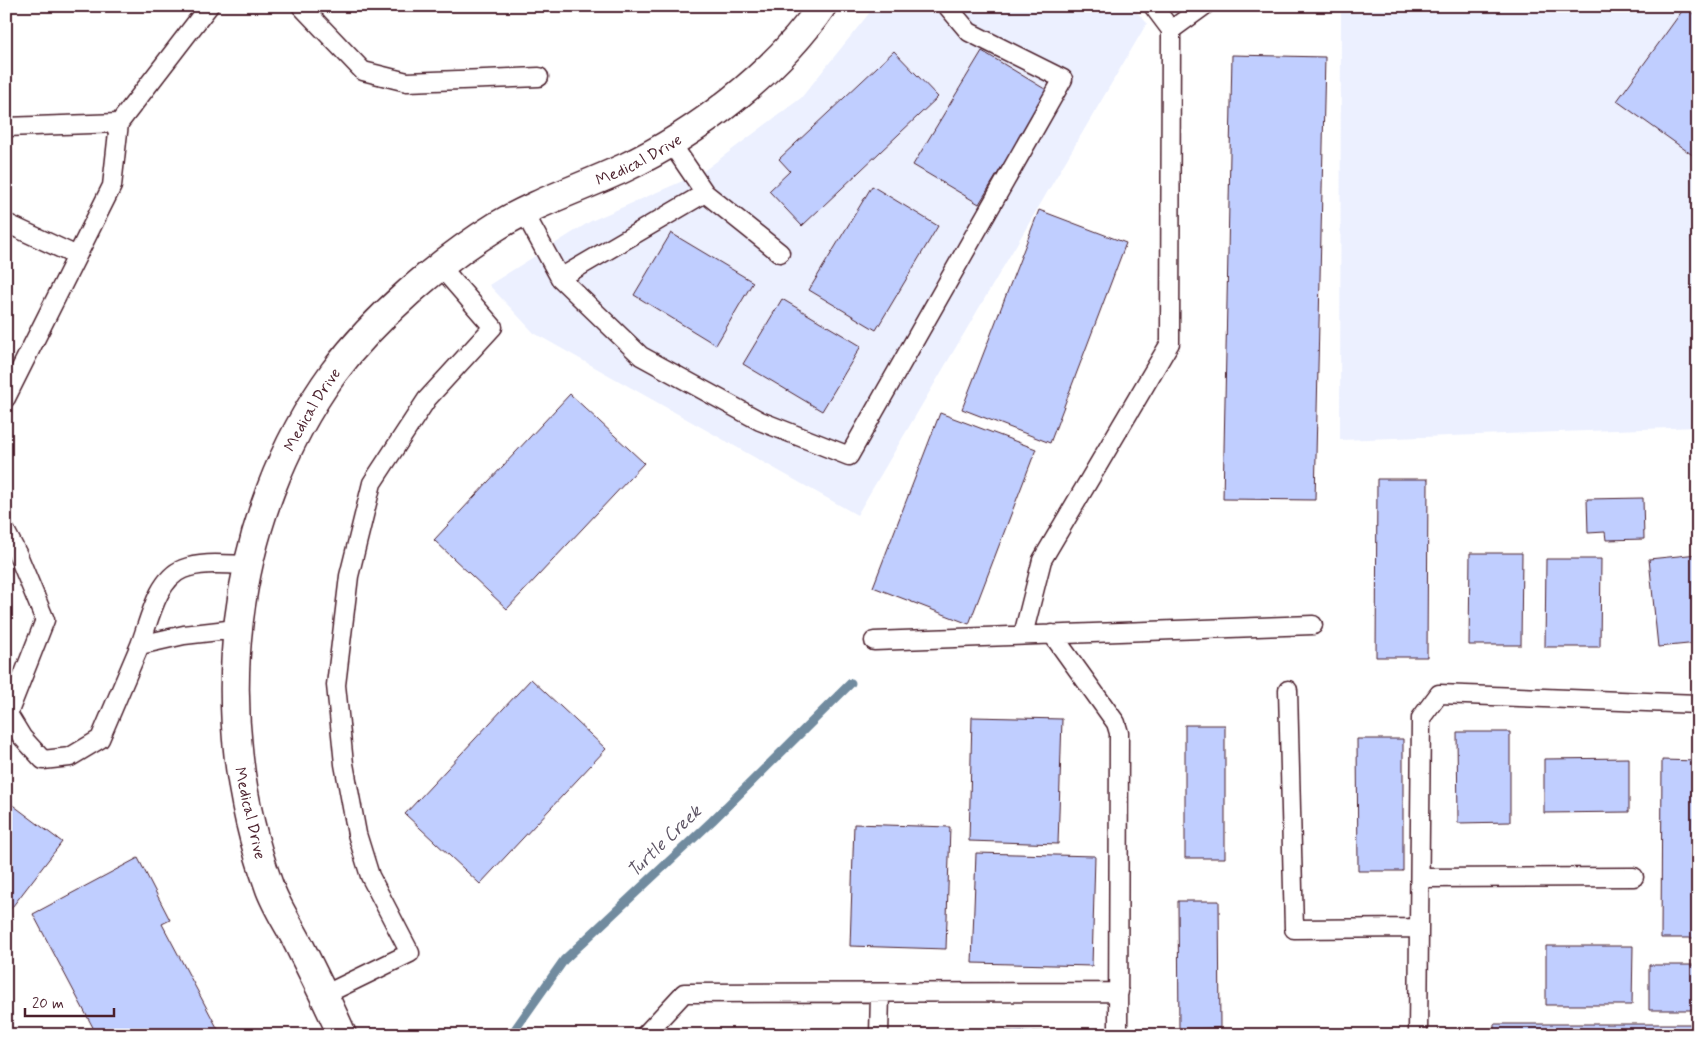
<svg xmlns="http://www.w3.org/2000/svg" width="1704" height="1041" font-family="Mynerve,sans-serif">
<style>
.built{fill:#ecf0ff}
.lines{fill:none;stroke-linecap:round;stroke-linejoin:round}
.stream{stroke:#718b9f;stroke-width:9}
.building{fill:#c0ceff;stroke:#4a1f2b}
.lane-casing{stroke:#4a1f2b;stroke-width:21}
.secondary-casing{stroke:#4a1f2b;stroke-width:31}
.lane{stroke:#fff;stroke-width:18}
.secondary{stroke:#fff;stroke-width:28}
.labels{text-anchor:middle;stroke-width:4;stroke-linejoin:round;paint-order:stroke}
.street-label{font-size:16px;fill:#4a1f2b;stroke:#fff}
.water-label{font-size:18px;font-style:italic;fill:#5e5565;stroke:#fff}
</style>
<rect width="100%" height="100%" fill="#fff"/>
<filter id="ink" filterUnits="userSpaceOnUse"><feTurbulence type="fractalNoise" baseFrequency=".02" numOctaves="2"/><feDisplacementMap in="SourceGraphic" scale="10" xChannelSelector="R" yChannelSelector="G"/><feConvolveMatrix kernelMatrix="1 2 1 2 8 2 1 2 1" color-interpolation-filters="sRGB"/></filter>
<g filter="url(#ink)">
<path class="built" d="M875 6H1131L1147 23 857 515 534 333 489 285 591 221 701 173 801 98Z
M1341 6H1698V427L1340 440Z"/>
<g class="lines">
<path class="stream" d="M511 1035 564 960 712 821 851 683"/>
</g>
<path class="building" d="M1685 7 1698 17V159L1617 101Z
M894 51 938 97 802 226 769 191 790 171 779 159Z
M982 51 1048 91 979 204 913 165Z
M1232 55 1325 57 1315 500 1223 499Z
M872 186 938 226 876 330 809 290Z
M1039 210 1126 243 1050 443 962 409Z
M671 233 753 282 716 345 634 295Z
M782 299 861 346 822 411 743 364Z
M570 394 644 463 507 609 434 540Z
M940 413 1036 449 969 624 873 587Z
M1377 479H1428L1427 657H1376Z
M1643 498 1644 539 1606 540 1605 532 1588 533 1587 499Z
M1470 553H1522L1521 645H1469Z
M1698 554V643L1658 647 1649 559Z
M1546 559H1601L1600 647H1545Z
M531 679 606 749 480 884 405 814Z
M972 717 1062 719 1058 844 969 841Z
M1185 725H1225V858H1185Z
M1457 732H1510V822L1458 823Z
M1357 739H1403V871H1358Z
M1629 758V812L1544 813V759Z
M1662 760 1698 761V938H1661Z
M6 800 62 842 6 915Z
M854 824 950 827 946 949 850 946Z
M976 853 1095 856 1092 966 972 963Z
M138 858 170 920 162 924 221 1035H97L33 914Z
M1178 901H1219L1220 1028 1179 1029Z
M1546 946H1633L1632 1005H1546Z
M1649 965H1698V1010H1649Z
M1494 1024H1698V1035H1494Z
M938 1029 1055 1032V1035H938Z"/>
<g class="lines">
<defs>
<path id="lane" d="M301 6 363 71 407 82 539 77
M1153 6 1171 30
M6 127 119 123 209 6
M671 143 705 193 780 253
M524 212 560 278 641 356 760 421 849 456 1063 79 969 32 947 6
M6 223 77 256
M560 278 705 193
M6 398 112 186 119 123
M6 532 18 555 45 620 8 714 22 737 43 760 70 757 100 739 140 645
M236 629 184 635 140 645C149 622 157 579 183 569 203 561 229 565 249 565
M1052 634 1116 723 1119 733 1118 1035
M1023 635 1042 560 1170 343 1171 30 1204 6
M874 641 1313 625
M1288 690 1294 929 1419 928
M1420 878 1634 877
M324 995 410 953 370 876 357 834 344 764 336 685 349 576 372 483 427 399 493 327 440 266
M645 1035 684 993 1119 992
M879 1035 880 994
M1418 1035 1421 718 1439 694 1698 704"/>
<g id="secondary">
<path id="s1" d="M342 1035C328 1002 312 971 296 939 287 922 275 904 269 886 208 717 228 518 334 372 375 317 439 262 497 226 537 202 581 188 624 168 696 134 776 73 822 6"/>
</g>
</defs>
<use href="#lane" class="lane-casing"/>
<use href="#secondary" class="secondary-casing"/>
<use href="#lane" class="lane"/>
<use href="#secondary" class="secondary"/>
</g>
</g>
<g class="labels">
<g class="street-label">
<text dy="6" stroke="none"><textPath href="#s1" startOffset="1081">Medical Drive</textPath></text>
<text dy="6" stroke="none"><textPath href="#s1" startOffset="661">Medical Drive</textPath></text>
<text transform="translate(251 813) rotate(77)" y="6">Medical Drive</text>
</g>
<g class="water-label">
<text transform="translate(664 841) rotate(-44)" y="6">Turtle Creek</text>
</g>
</g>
<rect width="1704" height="1041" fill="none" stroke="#fff" stroke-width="25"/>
<rect x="12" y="12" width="1679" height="1016" fill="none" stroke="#4a1f2b" stroke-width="2" filter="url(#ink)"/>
<path d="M25 1008v8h89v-8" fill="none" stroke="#4a1f2b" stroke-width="2.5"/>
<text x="32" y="1008" font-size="15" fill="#4a1f2b" stroke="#ffffff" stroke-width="4" paint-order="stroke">20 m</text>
</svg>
